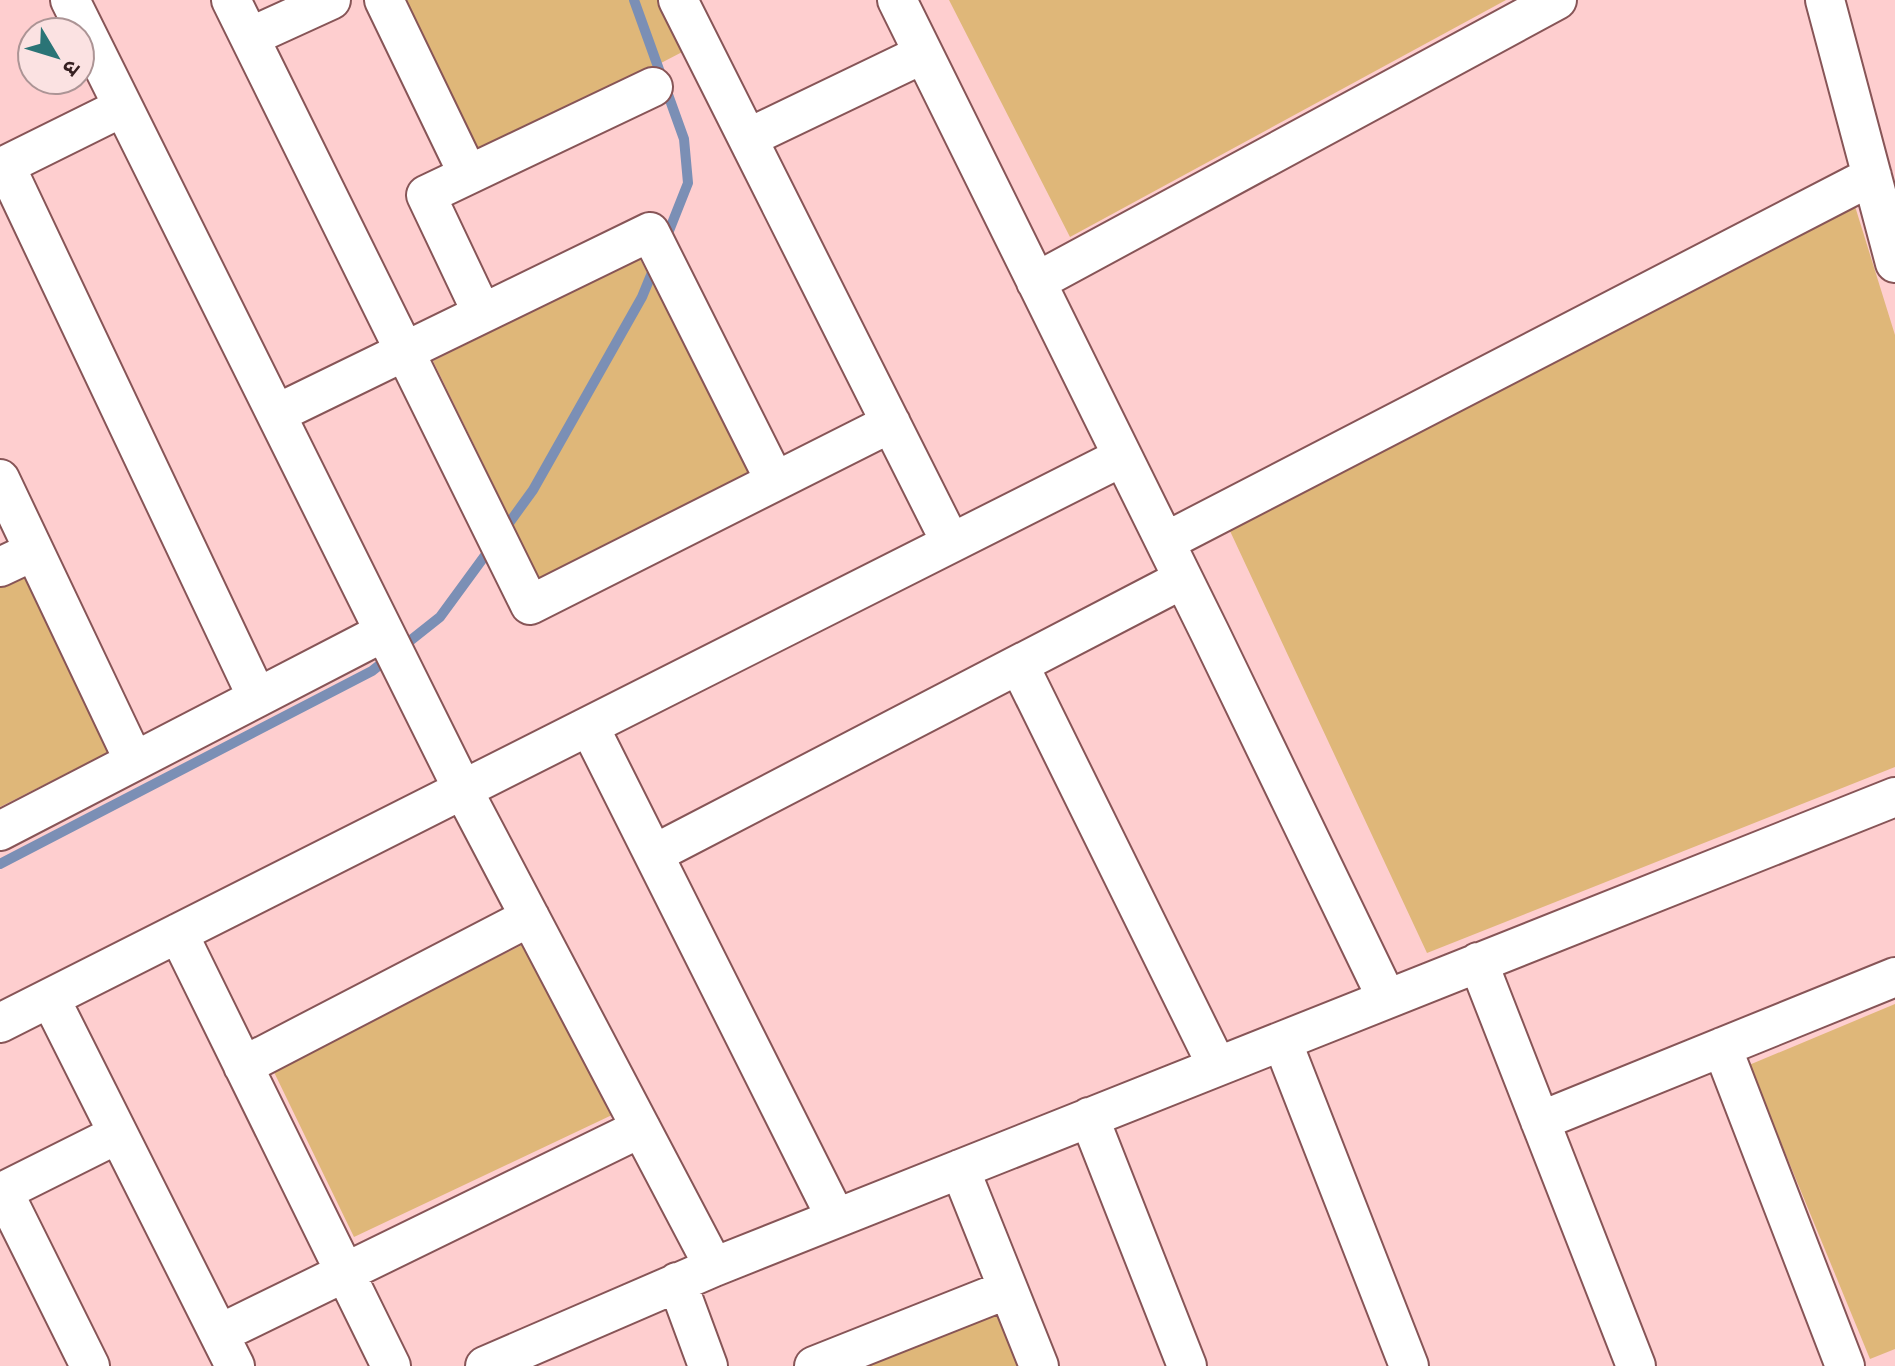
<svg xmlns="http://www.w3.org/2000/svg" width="1895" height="1366" font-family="'IBM Plex Sans','Noto Sans Devanagari',sans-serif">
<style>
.green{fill:#dfb779}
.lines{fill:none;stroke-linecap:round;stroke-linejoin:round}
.stream{stroke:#7b8fb5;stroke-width:10}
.minor-casing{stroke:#875557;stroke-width:42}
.minor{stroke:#fff;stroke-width:38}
</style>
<rect width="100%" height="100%" fill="#fececf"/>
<path class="green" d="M391 0H661L686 50 471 162Z
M949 0H1506L1070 237Z
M1854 203 1895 335V767L1427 953 1230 531Z
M639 257 752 472 540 580 433 361Z
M22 568 113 750 0 807V579Z
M522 945 612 1115 354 1237 272 1068Z
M1895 1004V1349L1870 1359 1749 1065Z
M1003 1311 1025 1366H864Z"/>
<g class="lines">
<path class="stream" d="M634 0 684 139 688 183 665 241
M504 530 533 490 642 297 656 263
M0 864 372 671 440 617 492 546"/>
<defs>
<path id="minor" d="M70 0 463 790 714 1267
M231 0 530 605 891 423
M384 0 468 174
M678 0 951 543
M897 0 1210 633 1387 999
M1825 0 1895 263
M250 37 331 0
M748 138 923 54
M5 165 257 697
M0 168 123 107
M1036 282 1557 0
M482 313 426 195 653 87
M276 414 650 232 775 481
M0 479 134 761
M1165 542 1872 176
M0 567 34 551
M1019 665 1217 1066
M589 726 836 1218
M0 831 384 632
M654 854 1183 579
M178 933 391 1366
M1478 962 1636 1366
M50 998 235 1366
M0 1023 1122 457
M1282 1041 1409 1366
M1722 1047 1845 1366
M243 1066 530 917
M1089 1117 1187 1366
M1540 1121 1895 977
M960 1169 1039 1366
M3 1191 90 1366
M0 1193 118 1134
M677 1282 708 1366
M219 1334 641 1128
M485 1366 714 1267 1895 797
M814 1366 1008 1289"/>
</defs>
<use href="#minor" class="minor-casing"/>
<use href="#minor" class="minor"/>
</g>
<g transform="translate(56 56) rotate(128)"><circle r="38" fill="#fbe2e2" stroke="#ac9495" stroke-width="2"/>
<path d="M0-6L14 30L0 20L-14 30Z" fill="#2a7476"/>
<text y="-12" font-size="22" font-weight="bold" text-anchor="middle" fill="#362021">उ</text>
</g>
</svg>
